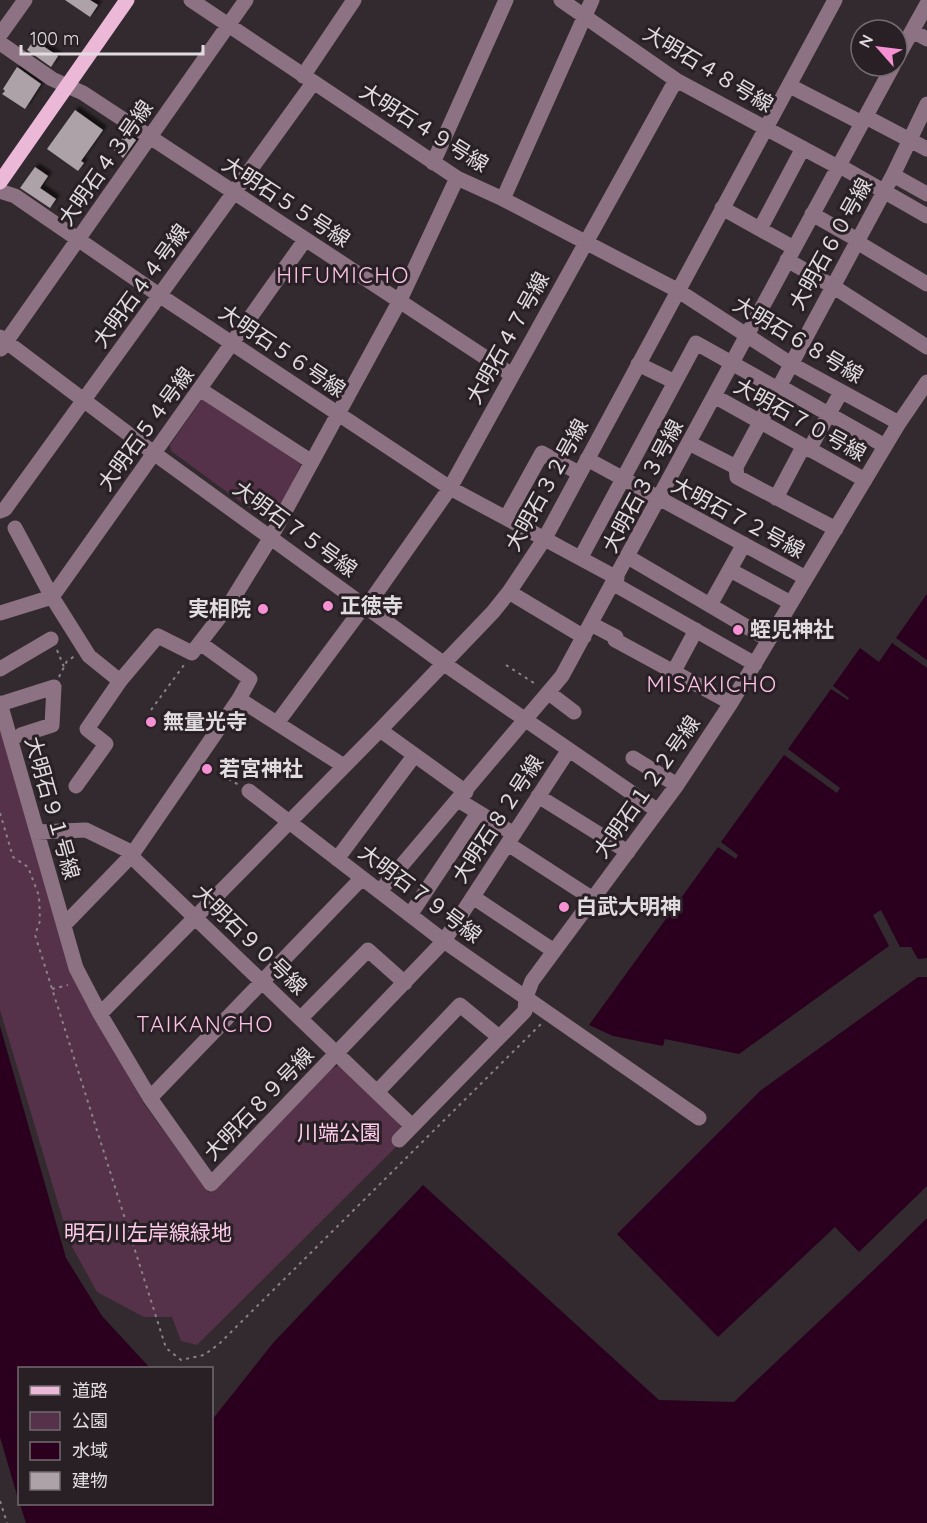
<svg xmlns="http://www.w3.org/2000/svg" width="927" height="1523" font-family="Quicksand,'Noto Sans JP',sans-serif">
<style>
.green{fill:#553249}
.water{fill:#2a001e}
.building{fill:#aca2a8;filter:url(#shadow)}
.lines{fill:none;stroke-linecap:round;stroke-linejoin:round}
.path{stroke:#898386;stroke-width:2;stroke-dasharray:3 4.5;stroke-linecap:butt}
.minor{stroke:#8c7282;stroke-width:15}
.major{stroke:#ecb8d8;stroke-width:15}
.poi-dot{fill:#f591d2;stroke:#282025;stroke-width:2}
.labels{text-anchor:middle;stroke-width:6;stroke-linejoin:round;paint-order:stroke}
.street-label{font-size:21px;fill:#e1dcdf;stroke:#282025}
.poi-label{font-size:21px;font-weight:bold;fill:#e1dcdf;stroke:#282025;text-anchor:start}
.park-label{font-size:21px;fill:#fdcae9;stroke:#282025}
.neighbourhood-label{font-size:22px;letter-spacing:1.5px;fill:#fdc3e7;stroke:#282025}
</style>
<defs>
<filter id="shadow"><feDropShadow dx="4" dy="-4" stdDeviation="1.5" flood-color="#0009"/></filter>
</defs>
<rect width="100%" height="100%" fill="#322a2e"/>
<path class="green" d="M202 399 302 462 274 521 268 522 171 451 170 445Z
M0 720 97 1017 144 1104 209 1193 329 1070 340 1065 392 1114 407 1136 197 1345 181 1341 172 1317H144L97 1292 70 1243 0 1010Z"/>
<path class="water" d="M927 594V660L896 638Z
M892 643 927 668V958L918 959 911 947H900L881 910 873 915 889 946 739 1054 665 1039 663 1046 613 1036 589 1025 718 847 736 859 738 855 721 842 784 755 837 793 840 788 788 749 831 689 848 700 849 698 833 686 860 648 879 662Z
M918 977H927V1186L859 1252 835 1227 718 1337 617 1234 760 1091Z
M0 1026 66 1258 102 1316 150 1368H20L19 1502 0 1437Z
M423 1185 659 1400 734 1402C798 1340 864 1281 927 1218V1523H26L20 1504H212V1420L273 1343Z"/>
<path class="building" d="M65 0H90L98 5 90 17Z
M34 40 58 56 51 67 27 50Z
M17 67 41 84 25 109 2 94 5 91 3 89Z
M75 110 103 130 81 161 84 163 78 171 47 149Z
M126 133 136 140 123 158 114 150Z
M35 167 48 176 40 188 56 199 50 208 20 188Z"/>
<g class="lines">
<path class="path" d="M57 650 64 667
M506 665 537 685
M59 677 67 661 75 656
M151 710 184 665
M222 775 239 785
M0 813 13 857 28 867 39 896 40 921 35 935 166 1348 181 1360 204 1355 219 1344 541 1024
M52 989 68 985
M0 1501 7 1523"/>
<path class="minor" d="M191 0 457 178 503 199 677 290 791 364 899 423
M561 0 676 80 838 167 845 169 927 216
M912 31 927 39
M0 35 25 0
M0 43 52 79 83 93 512 375
M897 58 927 4
M303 76 354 0
M790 86 862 123
M866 117 927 149
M433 163 506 0
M893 175 927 194
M0 191 15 196 159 295 450 488 617 578
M503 199 592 0
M722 208 794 248
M812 214 856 239 857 242 927 284
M760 229 803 148
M787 260 834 287 927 347
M0 337 155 454 443 663 658 811
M1 349 246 0
M638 364 675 382
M779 386 885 446
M201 390 312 462
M714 396 865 480
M689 443 736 467 737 477 836 529
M809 450 841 392
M587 459 806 578
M736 467 893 175 927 104
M776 498 803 447
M0 511 5 509 313 83
M506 518 542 453 579 473
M15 528 52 597 89 656 120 681
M581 557 696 343 778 389
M628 557 769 640
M730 570 791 603
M614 584 755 664
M509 592 584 637
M710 605 744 544
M0 613 52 597 305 240
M591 624 616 637 615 640 731 703
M0 669 51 639
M674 671 696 630
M549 693 574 712
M239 699 344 766
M0 703 76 968 100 1014 150 1098 211 1184 444 941 568 751
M0 704 54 687 52 725 21 735
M277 723 364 606 372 599 450 488 676 80
M380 730 466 792
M633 758 677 785
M76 786 106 744 87 729 120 681 158 636 192 653 229 605 271 537 399 302 457 178
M249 791 444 941 699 1118
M538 796 628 852
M458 800 514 834
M37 832 86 830 127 850 131 856 412 1126
M508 844 593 899
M337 859 414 756
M380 891 562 676 893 66
M473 897 554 951
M410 915 478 813
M64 925 131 856 239 699 250 679 200 643
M100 1014 380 730 493 612 509 592 545 538 835 0
M301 1018 368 950 405 983
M377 1092 460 1005 499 1037
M150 1098 362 878
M399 1140 525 1011 526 997 532 981 677 785 731 703 899 423 927 382"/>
<path class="major" d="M0 182 127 0"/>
</g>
<g class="poi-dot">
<circle cx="328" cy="606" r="6"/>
<circle cx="263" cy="609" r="6"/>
<circle cx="738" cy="630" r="6"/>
<circle cx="151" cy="722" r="6"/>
<circle cx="207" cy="769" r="6"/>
<circle cx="564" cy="907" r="6"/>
</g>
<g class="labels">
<g class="street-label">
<text transform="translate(708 69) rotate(31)" y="7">大明石４８号線</text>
<text transform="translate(424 128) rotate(32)" y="7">大明石４９号線</text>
<text transform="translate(106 163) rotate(-55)" y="7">大明石４３号線</text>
<text transform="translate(286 202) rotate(33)" y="7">大明石５５号線</text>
<text transform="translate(831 244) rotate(-61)" y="7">大明石６０号線</text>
<text transform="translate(141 286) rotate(-54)" y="7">大明石４４号線</text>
<text transform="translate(508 338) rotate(-61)" y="7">大明石４７号線</text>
<text transform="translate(798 340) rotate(31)" y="7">大明石６８号線</text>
<text transform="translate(282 351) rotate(34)" y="7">大明石５６号線</text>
<text transform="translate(800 420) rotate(29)" y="7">大明石７０号線</text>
<text transform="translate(146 429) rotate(-54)" y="7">大明石５４号線</text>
<text transform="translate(547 485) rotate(-61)" y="7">大明石３２号線</text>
<text transform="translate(643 486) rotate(-62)" y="7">大明石３３号線</text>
<text transform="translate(738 518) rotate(28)" y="7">大明石７２号線</text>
<text transform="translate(295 529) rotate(36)" y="7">大明石７５号線</text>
<text transform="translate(647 787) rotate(-55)" y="7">大明石１２２号線</text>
<text transform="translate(52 808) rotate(74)" y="7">大明石９１号線</text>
<text transform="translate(498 819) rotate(-57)" y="7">大明石８２号線</text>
<text transform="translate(420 894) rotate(37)" y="7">大明石７９号線</text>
<text transform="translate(250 940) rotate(44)" y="7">大明石９０号線</text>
<text transform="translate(259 1104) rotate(-46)" y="7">大明石８９号線</text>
</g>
<g class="poi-label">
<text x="340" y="613">正徳寺</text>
<text x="251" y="616" text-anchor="end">実相院</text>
<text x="750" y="637">蛭児神社</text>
<text x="163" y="729">無量光寺</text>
<text x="219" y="776">若宮神社</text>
<text x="576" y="914">白武大明神</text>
</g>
<g class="park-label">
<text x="339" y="1140">川端公園</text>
<text x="148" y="1240">明石川左岸線緑地</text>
</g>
<g class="neighbourhood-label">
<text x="343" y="283">HIFUMICHO</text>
<text x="712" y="692">MISAKICHO</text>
<text x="205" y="1032">TAIKANCHO</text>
</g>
</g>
<rect x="18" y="1367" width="195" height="138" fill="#282025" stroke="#726b6f" stroke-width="1.5"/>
<rect x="30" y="1386" width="30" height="9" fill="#ecb8d8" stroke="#726b6f" stroke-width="1.5"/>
<text x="72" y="1397" font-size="18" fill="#e1dcdf">道路</text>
<rect x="30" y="1412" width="30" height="18" fill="#553249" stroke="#726b6f" stroke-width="1.5"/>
<text x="72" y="1427" font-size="18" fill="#e1dcdf">公園</text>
<rect x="30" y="1442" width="30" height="18" fill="#2a001e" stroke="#726b6f" stroke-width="1.5"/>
<text x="72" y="1457" font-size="18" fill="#e1dcdf">水域</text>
<rect x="30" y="1472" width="30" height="18" fill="#aca2a8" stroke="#726b6f" stroke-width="1.5"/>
<text x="72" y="1487" font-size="18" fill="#e1dcdf">建物</text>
<g transform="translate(879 48) rotate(298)"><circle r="28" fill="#282025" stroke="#726b6f" stroke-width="1.5"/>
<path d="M0-4.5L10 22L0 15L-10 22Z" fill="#f591d2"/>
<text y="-9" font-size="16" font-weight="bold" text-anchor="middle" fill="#e1dcdf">N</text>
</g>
<path d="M21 45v9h182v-9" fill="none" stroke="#e1dcdf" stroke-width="3"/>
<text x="30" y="45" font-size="18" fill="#e1dcdf" stroke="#282025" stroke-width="4.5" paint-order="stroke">100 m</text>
</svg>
